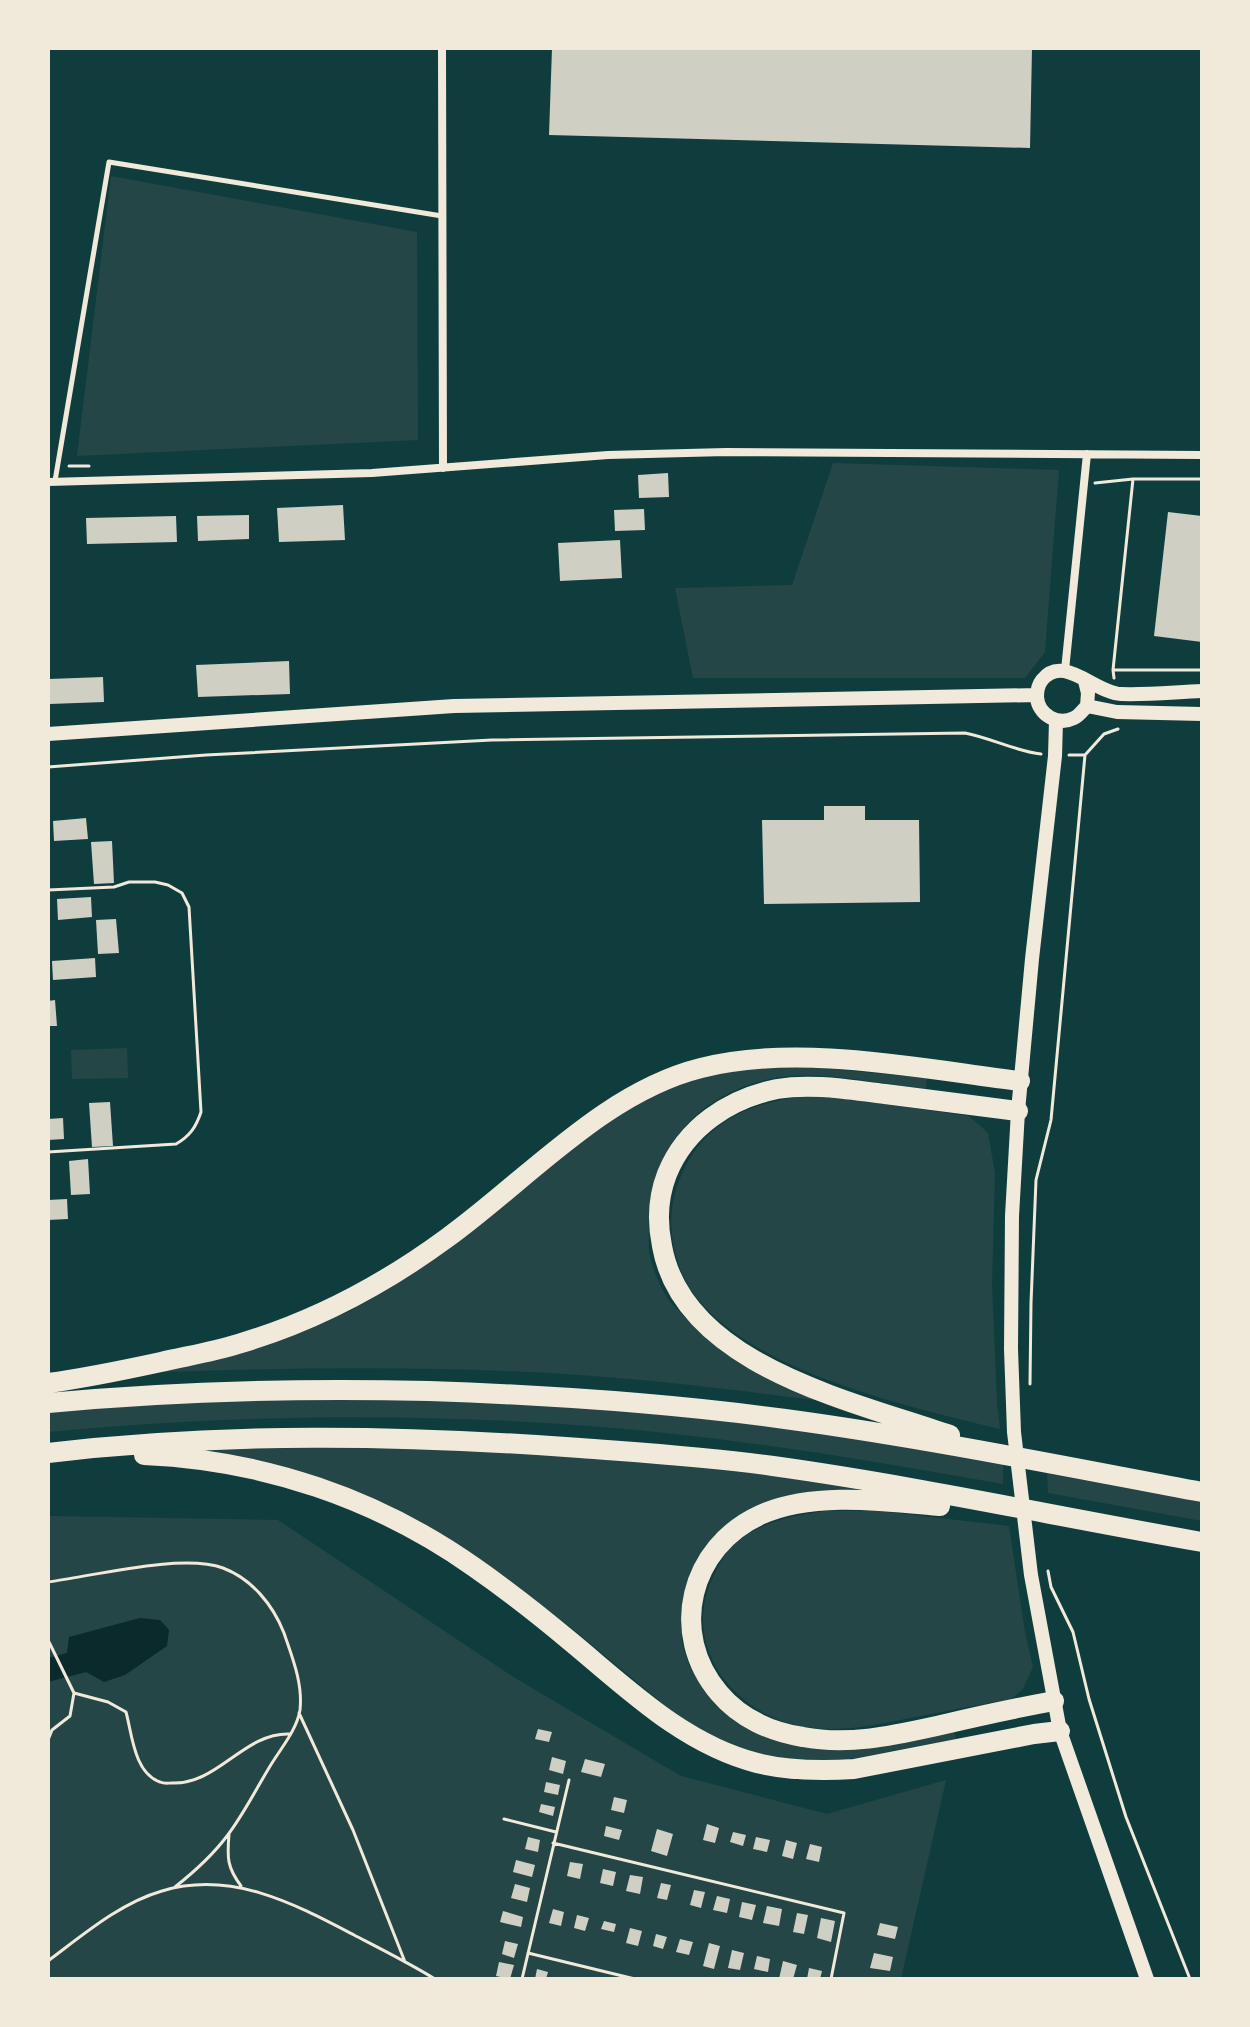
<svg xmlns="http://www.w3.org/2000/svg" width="1250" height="2027" font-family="Lato,sans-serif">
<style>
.green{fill:#244646}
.water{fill:#0a2a2b}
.building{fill:#cfcfc3}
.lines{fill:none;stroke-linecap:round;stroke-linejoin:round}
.path{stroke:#f1e9da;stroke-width:3}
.service{stroke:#f1e9da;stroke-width:5}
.minor{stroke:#f1e9da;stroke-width:8}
.tertiary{stroke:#f1e9da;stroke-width:14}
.motorway{stroke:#f1e9da;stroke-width:20}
</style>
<rect width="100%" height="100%" fill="#0f3d3e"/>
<path class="green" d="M111 176 417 232 418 440 77 456Z
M833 463 1059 470 1045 652 1025 678H693L675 588 792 585Z
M127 1048 128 1078 72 1079 71 1050Z
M764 1067H811L927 1078 926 1089C881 1084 818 1070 775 1078 697 1092 645 1154 649 1233 649 1240 648 1250 650 1257 652 1267 661 1288 666 1296 669 1301 674 1306 678 1310 716 1355 768 1378 821 1401 730 1389 639 1378 549 1373 419 1366 290 1368 160 1372L257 1348 348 1312 379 1295 447 1249 605 1124 639 1103 665 1089 692 1080 726 1071Z
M802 1097H834L969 1116 988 1133 995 1173 992 1285 997 1403 1000 1429C910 1407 756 1373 696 1297 684 1282 676 1261 673 1242 669 1219 672 1197 681 1176 703 1123 748 1103 802 1097Z
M341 1398C454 1401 567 1404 680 1416 788 1427 896 1445 1003 1464V1484C894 1465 785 1446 675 1434 469 1412 254 1412 48 1432V1412L226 1400Z
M256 1447 458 1448 607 1459 772 1475 866 1491 758 1506 723 1528 706 1546 695 1562 688 1578 683 1599 681 1621 682 1643 689 1665 699 1682 714 1701 772 1739 954 1731 956 1739 856 1758 816 1762 771 1757 737 1746 702 1731 673 1712 569 1626 449 1540 197 1450Z
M1047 1473 1202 1502V1521L1048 1493Z
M826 1511H879L1009 1526 1025 1632 1033 1667 1023 1689 1011 1699C977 1705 943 1712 910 1718 872 1726 834 1734 795 1725 733 1710 684 1648 710 1584 715 1573 720 1561 727 1552 753 1523 789 1516 826 1511Z
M48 1516 278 1520 515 1678 681 1776 827 1814 946 1780 901 1979H48Z"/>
<path class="water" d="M140 1618 160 1620 169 1630 167 1646 125 1675 104 1682 86 1672 48 1682V1658L67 1653 69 1637Z"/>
<path class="building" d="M552 48H1032L1030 148 549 135Z
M668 473 669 497 639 498 638 475Z
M343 505 345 540 279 542 277 508Z
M644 509 645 530 615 531 614 510Z
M1168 512 1202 516V642L1154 636Z
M249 515V539L198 541 197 516Z
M176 516 177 542 87 544 86 518Z
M620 540 622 578 560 581 558 543Z
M289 661 290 694 198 697 196 665Z
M103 677 104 702 50 704 49 679Z
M824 806H865V820H919L920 902 764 904 762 820H824Z
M86 818 88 839 54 841 53 821Z
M112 841 114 883 94 884 91 842Z
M91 897 92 917 58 920 57 899Z
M116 919 119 953 98 954 96 920Z
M95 958 96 977 53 980 52 961Z
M55 1000 57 1026H48V1001Z
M110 1102 113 1146 92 1147 89 1103Z
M63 1118 64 1139 48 1140V1119Z
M88 1159 90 1194 71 1195 69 1161Z
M67 1199 68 1219 48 1220V1200Z
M538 1729 552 1732 549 1742 535 1739Z
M552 1757 566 1761 563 1774 549 1770Z
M585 1759 605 1764 601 1777 581 1772Z
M546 1782 560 1785 558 1795 544 1792Z
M614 1797 627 1800 624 1813 611 1810Z
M541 1804 555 1807 553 1816 539 1812Z
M707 1824 719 1828 715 1843 703 1840Z
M606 1826 622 1830 619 1840 604 1836Z
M657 1829 673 1834 667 1856 651 1851Z
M733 1832 746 1835 743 1846 730 1842Z
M528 1837 540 1840 538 1852 525 1849Z
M756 1837 770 1840 767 1852 753 1849Z
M786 1840 797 1843 793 1859 782 1856Z
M810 1844 822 1847 819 1862 806 1859Z
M516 1860 535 1865 532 1877 513 1872Z
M570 1862 583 1864 580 1879 567 1876Z
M603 1869 616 1872 613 1886 600 1883Z
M630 1875 643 1877 640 1894 626 1891Z
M661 1883 671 1885 667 1900 657 1898Z
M515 1884 530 1888 527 1902 511 1898Z
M694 1890 705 1892 701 1908 690 1905Z
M717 1896 730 1899 727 1913 713 1910Z
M742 1902 756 1905 752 1920 739 1917Z
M767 1906 782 1909 779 1926 763 1923Z
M553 1909 564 1912 561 1926 549 1923Z
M503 1911 523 1917 521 1927 500 1922Z
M797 1913 808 1915 804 1934 793 1932Z
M577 1915 589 1918 585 1931 574 1928Z
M821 1918 835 1921 831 1942 817 1938Z
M604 1921 616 1924 614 1932 601 1929Z
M880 1923 898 1927 895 1939 877 1935Z
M630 1928 642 1931 638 1946 626 1943Z
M656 1934 667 1937 663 1949 653 1946Z
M680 1939 693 1942 689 1955 676 1952Z
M505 1941 518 1944 514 1958 502 1954Z
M709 1943 720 1946 714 1969 703 1966Z
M732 1950 744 1953 740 1970 728 1968Z
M874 1953 893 1957 890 1971 870 1968Z
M757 1956 770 1959 768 1972 754 1969Z
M783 1961 797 1965 793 1979H779Z
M499 1962 514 1965 510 1979 496 1976Z
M809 1968 822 1971 820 1979H807Z
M537 1969 548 1972 546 1979H535Z"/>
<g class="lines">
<path class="path" d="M69 466H89
M1095 483 1133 479H1202
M1113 670H1202
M1114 678 1113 670 1133 479
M1069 755H1085
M48 767 206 755 492 740 965 733C991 738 1015 751 1041 754
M48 890 114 887 129 882H155L168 885 182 893 189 907 201 1112C196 1127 190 1136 176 1144L48 1152
M1030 1384 1031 1303 1036 1180 1051 1120 1085 755 1104 734 1118 729
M1048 1571 1051 1587 1073 1632 1089 1699 1126 1817 1190 1979
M48 1582C93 1576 182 1553 223 1568 252 1579 273 1605 284 1633 292 1657 303 1683 300 1710 297 1729 282 1747 272 1763 257 1787 244 1814 227 1836 212 1856 194 1872 175 1887
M48 1640 74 1693 70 1716 52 1730 48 1740
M74 1693 108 1702 126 1712C132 1734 134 1773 160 1782 164 1784 168 1783 172 1783 218 1785 244 1732 290 1734
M299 1713 353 1830 405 1962
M504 1819 556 1832
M229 1834C227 1858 227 1867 241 1886
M553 1843 844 1913 831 1979
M528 1953 635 1979
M48 1961C83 1935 120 1903 162 1891 232 1870 295 1904 354 1935 381 1949 409 1963 435 1979
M522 1979 569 1780"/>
<path class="service" d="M55 481 109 162 442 216"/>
<path class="minor" d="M442 48 443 468
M48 482 372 473 608 455 726 452 1202 455
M1065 670 1087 454"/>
<path class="tertiary" d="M1085 681 1088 693 1087 706C1083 710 1079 716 1074 718 1058 726 1038 715 1037 697 1037 691 1038 685 1042 680 1063 653 1095 693 1121 694 1148 695 1175 692 1202 691
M1087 706 1117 712 1202 714
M1056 721 1055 756 1032 959 1018 1111 1012 1216 1011 1349 1014 1432 1031 1575 1060 1731 1147 1979
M48 734 454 706 1037 695"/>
<path class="motorway" d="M48 1383C86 1378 124 1370 161 1362 187 1356 212 1352 238 1344 313 1322 383 1285 447 1238 526 1181 604 1092 701 1068 797 1043 922 1069 1020 1081
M48 1403C175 1391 302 1388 429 1391 548 1395 667 1403 785 1419 925 1438 1063 1466 1202 1492
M950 1435C852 1401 683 1365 662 1246 657 1222 658 1197 667 1174 686 1127 729 1099 777 1089 813 1083 850 1090 885 1094 929 1100 974 1105 1018 1111
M48 1453C224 1432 403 1435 580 1448 644 1453 709 1457 773 1466 917 1486 1059 1517 1202 1542
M144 1455C263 1460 376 1498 474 1567 507 1590 539 1615 570 1641 627 1688 683 1744 757 1763 789 1771 821 1771 854 1769L1034 1734 1060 1731
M940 1506C885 1501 812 1491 760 1515 690 1547 668 1633 719 1693 740 1718 771 1732 803 1737 850 1746 895 1735 941 1725 979 1716 1016 1708 1054 1701"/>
</g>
<rect width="1250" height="2027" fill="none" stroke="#f1e9da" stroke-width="100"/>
</svg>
